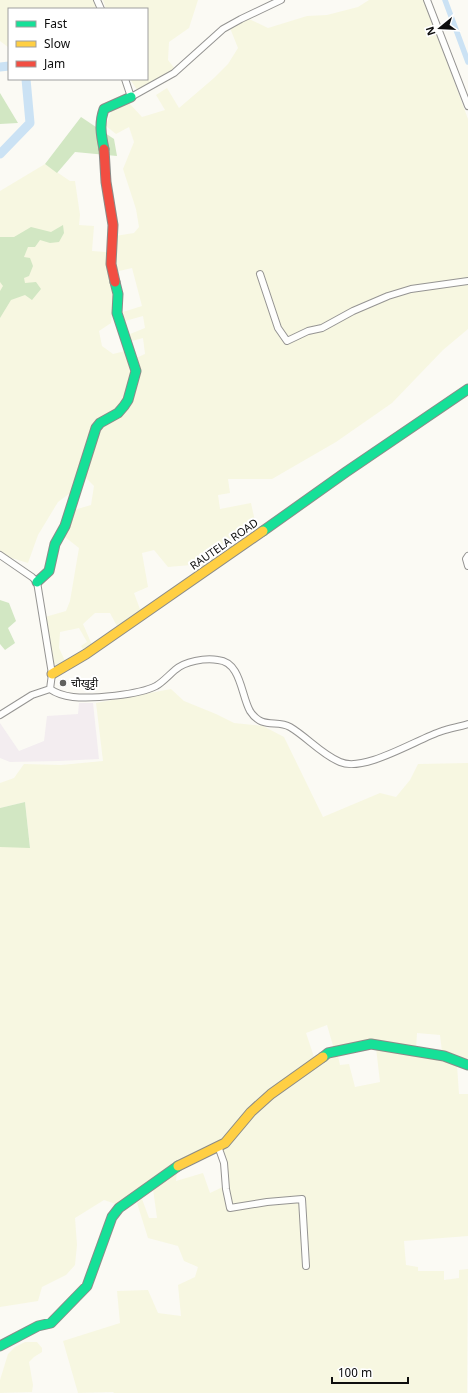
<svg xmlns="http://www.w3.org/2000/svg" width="468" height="1393" font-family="Georgia,'Noto Sans Devanagari',serif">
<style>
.industrial{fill:#f3edf0}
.farmland{fill:#f7f7e1}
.forest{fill:#d2e7c3}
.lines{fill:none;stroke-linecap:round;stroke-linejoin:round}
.canal{stroke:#cbe2f4;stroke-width:5.5}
.river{stroke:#cbe2f4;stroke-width:9}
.street-casing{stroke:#959492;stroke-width:8}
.fast-casing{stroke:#8b8b88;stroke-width:11}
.slow-casing{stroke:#8b8b88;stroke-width:11}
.jam-casing{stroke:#8b8b88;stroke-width:11}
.street{stroke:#fefefd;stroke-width:6}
.fast{stroke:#16e098;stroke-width:9}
.slow{stroke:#ffcf43;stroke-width:9}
.jam{stroke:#f24e42;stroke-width:9}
.poi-dot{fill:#61615e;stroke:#fff;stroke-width:1.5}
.labels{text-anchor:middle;stroke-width:4;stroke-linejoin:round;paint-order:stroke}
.street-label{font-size:11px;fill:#0e0e0e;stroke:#fff}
.poi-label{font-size:11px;fill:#0e0e0e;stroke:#fff;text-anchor:start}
</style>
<rect width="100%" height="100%" fill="#fbfaf4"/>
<path class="industrial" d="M79 703H93L99 759 59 761 10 762 0 758V723L19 751 44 741 47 716 78 714Z"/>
<path class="farmland" d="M0 0H95L98 9H9V47H8L0 41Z
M103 0H198L189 28 169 42 168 60 175 69 145 87 137 90 130 79H147V9H106Z
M369 0H424L468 119V329L443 350 392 403 336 442 272 479H228L230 493 218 495 220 509 251 503 256 526 230 538 235 546 195 574 191 565 168 567 154 550 142 553 148 587 134 593 141 612 118 628 110 613H95L83 624 92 645 84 651 81 646 87 642 79 628 60 632 59 648 65 661 61 665 52 664 45 617 66 611 70 601 79 548 65 537 74 510 91 505 94 486 85 477 101 427 129 404 136 358 145 354 143 338 132 341 130 334 145 328 143 316 125 321 123 312 142 306 132 268 115 272V236L134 233 139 227 136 209 123 169 134 142 129 127 116 134 106 126 112 109 129 103 142 117 165 110 156 95 167 88 179 108 214 78 228 64 238 48 230 28 249 19 268 28 307 16 327 15 358 7Z
M45 164 70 181H75L80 215 79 225 94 226 92 251 106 252 110 279 114 296 111 323 99 331 102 346 113 354 125 351 131 375 123 405 96 426 73 491 58 502 38 535 28 563 5 556 0 552V191Z
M171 689 184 701 216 714 234 723 263 726 284 737 323 817 380 793 396 797 410 780 418 764 468 763V1059L451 1053 442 1052 440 1035 417 1033 416 1049 371 1042 334 1049 327 1025 306 1033 314 1057 223 1142 173 1165 141 1187 119 1205 104 1200 75 1218 77 1245 75 1265 66 1275 42 1287 38 1301 0 1307V847H30L25 802 0 808V783L14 778 24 764 61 765 103 761 96 703Z
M376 1048 445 1059 457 1065 459 1094H468V1241V1236L404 1241 406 1265 418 1267V1271H444V1280L459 1278V1270L468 1269 467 1393H114L113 1392 78 1393 63 1341 120 1323 117 1291 148 1290 158 1313 181 1316 178 1285 195 1277 198 1267 184 1261 178 1246 148 1238 137 1203 142 1199 149 1218H157L153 1189 177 1172 176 1181 203 1173 210 1193 229 1184 222 1146 270 1096 337 1052 340 1065 349 1064 355 1087 380 1082Z
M25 1342H37L42 1348V1352L34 1357 29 1362 33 1385 32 1392 0 1393V1380L8 1354 15 1347Z"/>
<path class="forest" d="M0 93 18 123 0 124Z
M81 117 114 139 117 156 75 152 57 173 45 164Z
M63 225 64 233 59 242 50 243 40 240 35 247H28L24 257 30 258 33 266 29 276 24 278 25 283 36 282 41 289 32 300 25 295 11 300 0 318V291L3 286 0 282V237H14L31 227 51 232Z
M0 600 9 603 16 621 8 628 15 643 5 650 0 644Z
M25 802 30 848 0 847V808Z"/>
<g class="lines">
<path class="canal" d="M445 0 468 62"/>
<path class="river" d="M0 67 9 66
M0 154 30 123 26 79"/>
<defs>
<path id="street" d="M97 0 101 9
M427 0 468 106
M125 79 131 97 174 73 223 29 241 19 281 0
M260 274 278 328 287 341 308 331 322 328 353 311 388 296 411 289 468 281
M0 555 32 577 37 582 52 674 50 689
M468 556 466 559 468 566
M50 689C57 694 65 696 73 697 92 699 139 695 156 686 163 682 169 675 175 670 185 661 205 658 218 660 241 662 241 695 250 711 262 730 277 719 290 727 307 737 321 754 340 762 364 773 417 739 442 731 450 728 459 727 468 724
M0 715 32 695 50 689
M218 1146 224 1163 226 1189 230 1208 267 1202 302 1199 306 1266"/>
<path id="fast" d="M104 149C101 135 99 123 104 109L131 97
M263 531 346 472 468 389
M37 582 49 571 55 544 65 526 96 428 100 423 118 413 124 406 128 400 136 371 117 313 118 294 115 282
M323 1057 328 1053 371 1044 444 1056 468 1065
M0 1346 38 1326 51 1323 87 1286 112 1217 119 1208 178 1166"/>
<path id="slow" d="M52 674 86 654 263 531
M178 1166 225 1143 251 1112 271 1094 323 1057"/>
<path id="jam" d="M104 149 106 182 113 225 111 264 115 282"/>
</defs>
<use href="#street" class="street-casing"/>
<use href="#fast" class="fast-casing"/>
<use href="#slow" class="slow-casing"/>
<use href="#jam" class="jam-casing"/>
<use href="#street" class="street"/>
<use href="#fast" class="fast"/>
<use href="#slow" class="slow"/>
<use href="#jam" class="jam"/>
</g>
<circle class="poi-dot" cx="63" cy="683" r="4"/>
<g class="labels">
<g class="street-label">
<text transform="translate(224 544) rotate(-35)" y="4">RAUTELA ROAD</text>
</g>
<g class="poi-label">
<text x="71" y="687">चौखुट्टी</text>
</g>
</g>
<rect x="8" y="8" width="140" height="72" fill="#ffffff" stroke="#9f9f9f"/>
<rect x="16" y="21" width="20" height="6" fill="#16e098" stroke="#9f9f9f"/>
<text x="44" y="28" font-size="12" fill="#0e0e0e">Fast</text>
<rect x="16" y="41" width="20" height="6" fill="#ffcf43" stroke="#9f9f9f"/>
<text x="44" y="48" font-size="12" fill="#0e0e0e">Slow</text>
<rect x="16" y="61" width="20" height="6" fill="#f24e42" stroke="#9f9f9f"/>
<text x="44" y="68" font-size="12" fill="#0e0e0e">Jam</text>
<g transform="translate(440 28) rotate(252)" stroke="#ffffff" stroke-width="3" paint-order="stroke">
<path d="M0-3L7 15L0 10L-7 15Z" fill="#0e0e0e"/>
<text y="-6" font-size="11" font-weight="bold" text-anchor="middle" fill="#0e0e0e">N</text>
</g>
<path d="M332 1377v6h76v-6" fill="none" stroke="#0e0e0e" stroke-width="2"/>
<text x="338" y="1377" font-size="12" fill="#0e0e0e" stroke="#ffffff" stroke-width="3" paint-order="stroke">100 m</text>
</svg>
